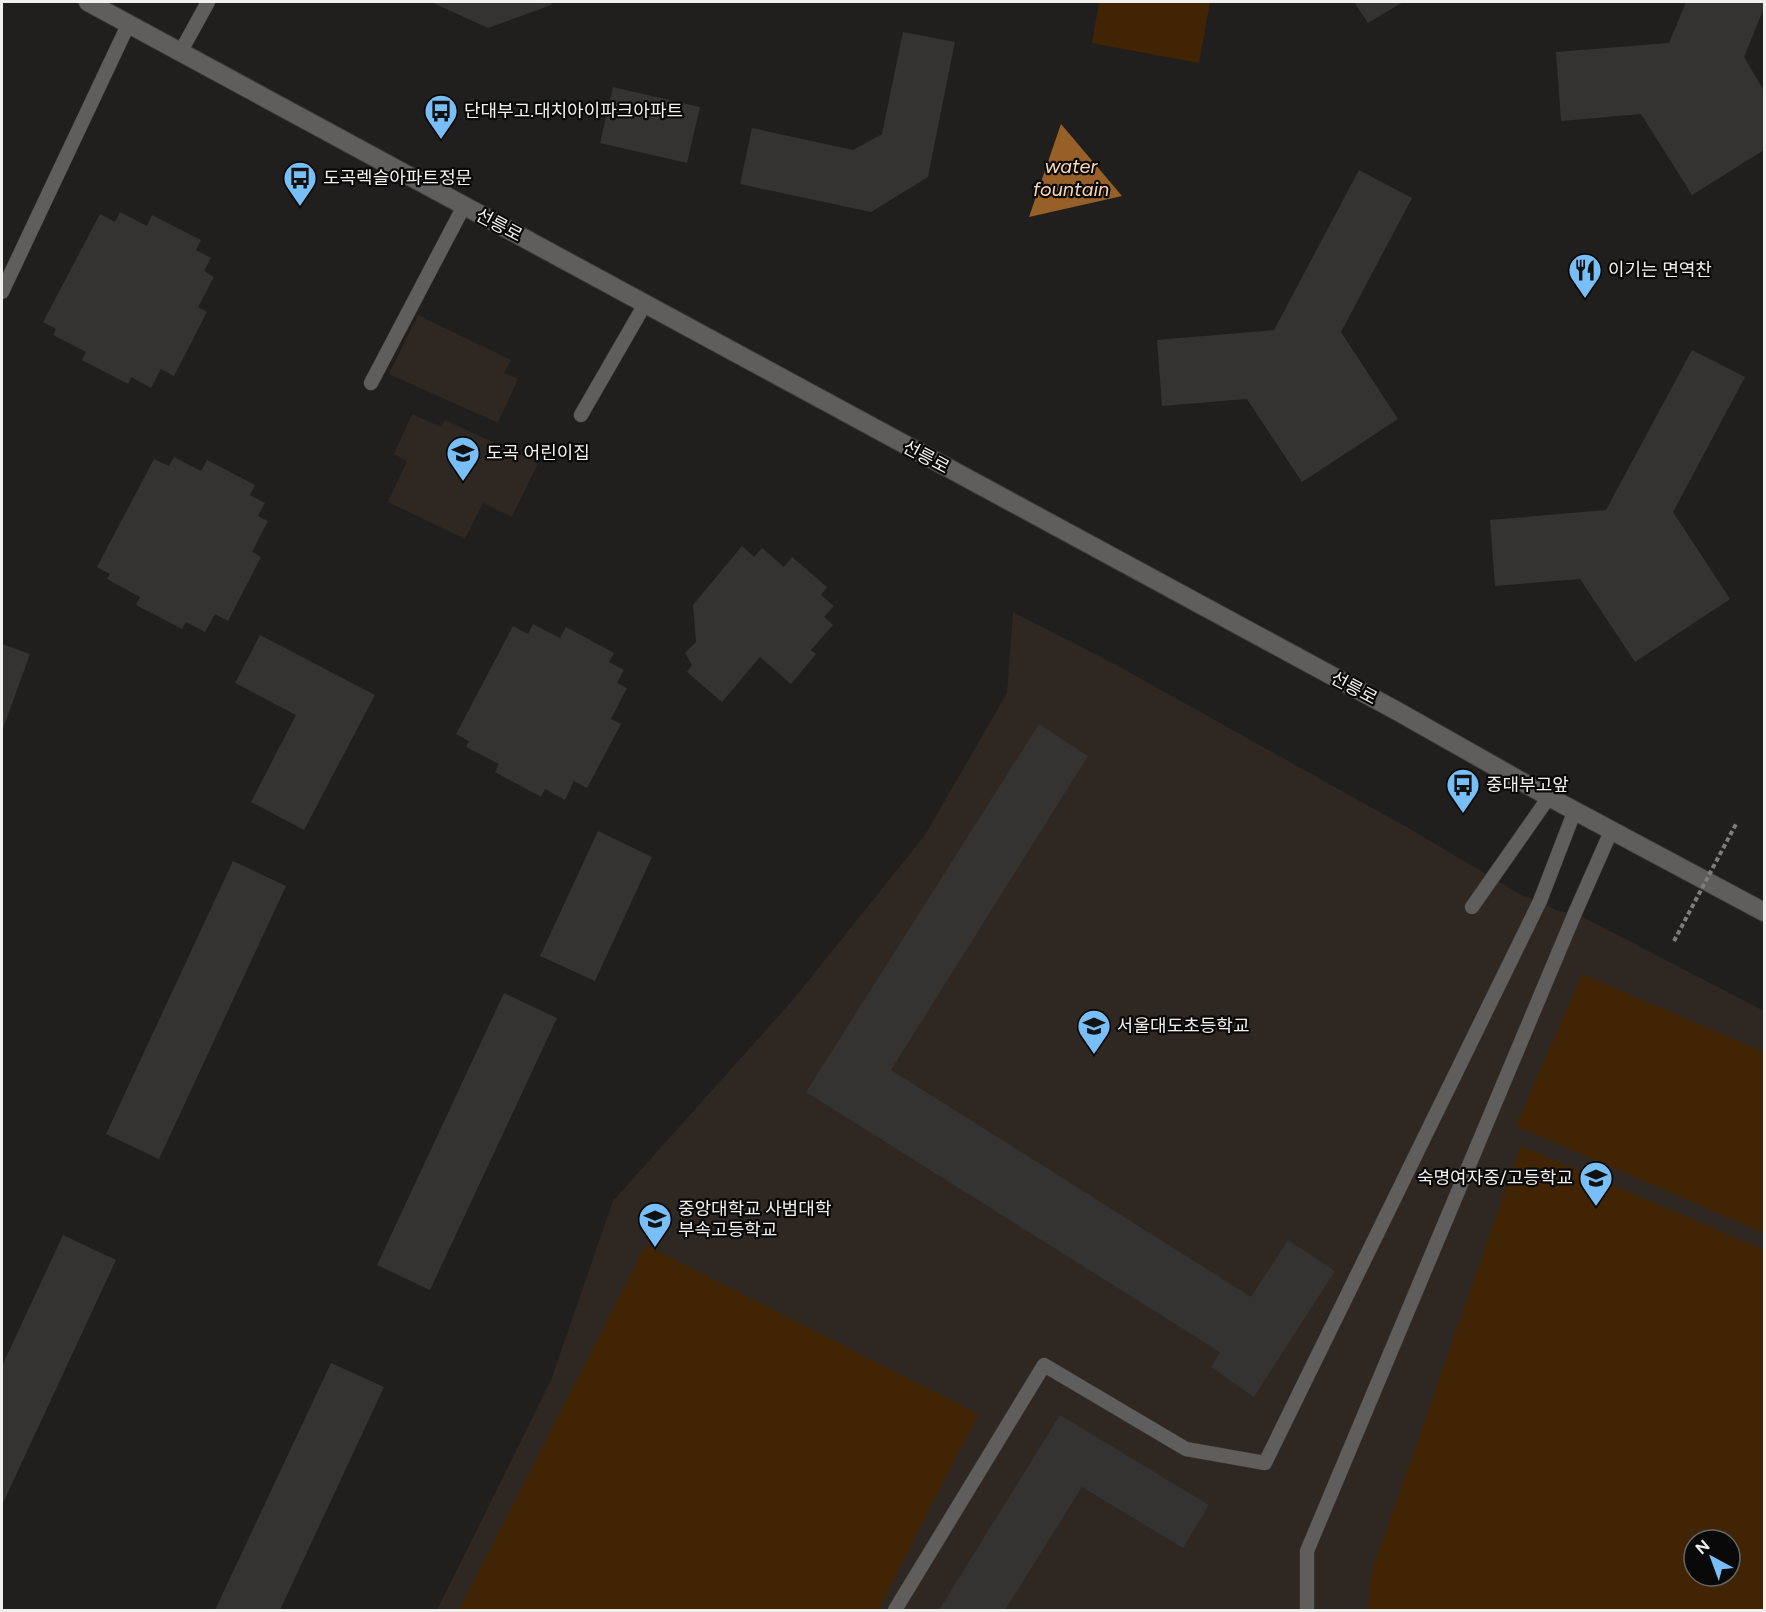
<svg xmlns="http://www.w3.org/2000/svg" width="1766" height="1612" font-family="Figtree,'Noto Sans KR',sans-serif">
<style>
.built{fill:#2e2722;fill-rule:evenodd}
.green{fill:#412404;fill-rule:evenodd}
.water{fill:#966028}
.building{fill:#353331}
.lines{fill:none;stroke-linecap:round;stroke-linejoin:round}
.lane-casing{stroke:#3e3c3b;stroke-width:15}
.secondary-casing{stroke:#3e3c3b;stroke-width:20}
.lane{stroke:#605e5c;stroke-width:14}
.secondary{stroke:#605e5c;stroke-width:18}
.path-bridge{stroke:#7f7d7c;stroke-width:4;stroke-dasharray:4.5 3;stroke-linecap:butt}
.labels{text-anchor:middle;stroke-width:4.5;stroke-linejoin:round;paint-order:stroke}
.poi-label{font-size:18px;fill:#f1f0ef;stroke:#0a0909;text-anchor:start}
.street-label{font-size:18px;fill:#f1f0ef;stroke:#0a0909}
.water-label{font-size:20px;font-style:italic;fill:#fed7b6;stroke:#0a0909}
</style>
<rect width="100%" height="100%" fill="#211f1e"/>
<path class="built" d="M418 315 511 360 504 373 518 379 498 423 389 374Z
M412 414 441 427 445 420 538 463 512 517 483 503 465 539 388 502 407 461 394 454Z
M1013 612 1120 667 1410 829 1523 896 1540 901 1557 911 1575 913 1764 1011V1610H437L551 1380 613 1201 792 1001 925 835 1007 693ZM1694 1540H1730V1576H1694Z"/>
<path class="green" d="M1099 2H1210L1199 63 1092 43Z
M1582 974 1764 1052V1233L1516 1126Z
M1521 1146 1764 1250V1610H1368L1371 1574ZM1694 1540H1730V1576H1694Z
M646 1245 978 1414 878 1610H459Z"/>
<path class="water" d="M1061 124 1122 196 1029 217Z"/>
<path class="building" d="M431 2H552L551 5 488 28Z
M1354 2H1403L1368 23Z
M1686 2H1764V8L1744 57 1764 91V150L1692 195 1641 114 1561 121 1556 52 1669 43Z
M903 32 955 42 928 177 871 212 740 184 752 128 853 150 882 134Z
M613 87 700 107 687 163 600 143Z
M1359 170 1412 198 1341 332 1398 419 1302 482 1247 399 1162 406 1157 340 1274 330Z
M120 212 147 226 152 215 201 240 196 250 211 258 204 271 214 277 198 307 207 312 174 376 161 369 151 388 131 377 128 384 82 360 86 352 53 335 56 329 43 322 100 214 115 222Z
M1692 350 1745 377 1673 512 1730 599 1635 662 1580 579 1495 586 1490 520 1606 510Z
M174 457 201 471 207 460 255 485 250 495 265 503 258 516 268 521 252 552 261 557 228 621 215 614 205 632 186 622 182 629 136 605 140 597 107 579 110 574 97 567 154 459 169 466Z
M742 546 754 557 762 548 784 567 792 557 827 587 821 595 834 606 824 617 833 625 811 650 816 654 791 684 760 657 722 702 687 672 692 665 685 653 696 642 693 605Z
M533 624 560 638 566 627 614 653 609 662 624 670 617 683 627 688 611 719 621 724 587 788 574 781 565 800 545 789 541 797 495 772 499 764 466 747 469 741 456 734 513 626 528 634Z
M260 635 375 695 304 830 251 802 296 715 235 683Z
M2 644 30 654 2 731Z
M1039 724 1088 756 891 1070 1251 1297 1288 1240 1335 1271 1254 1397 1211 1367 1220 1352 806 1092Z
M598 831 652 857 595 981 540 956Z
M233 861 286 886 159 1159 106 1134Z
M504 993 557 1018 430 1290 377 1265Z
M63 1235 116 1260 2 1505V1366Z
M331 1363 384 1387 280 1610H215Z
M1060 1415 1209 1505 1183 1548 1082 1487 1005 1610H939Z"/>
<g class="lines">
<defs>
<path id="lane" d="M181 51 208 2
M2 292 129 23
M371 383 464 206
M581 415 645 304
M1472 907 1549 797
M895 1610 1044 1365 1186 1449 1265 1463 1540 901 1575 810
M1307 1610V1551L1575 913 1612 829"/>
<path id="secondary" d="M88 2 1397 711 1549 797 1764 912"/>
</defs>
<use href="#lane" class="lane-casing"/>
<use href="#secondary" class="secondary-casing"/>
<use href="#lane" class="lane"/>
<use href="#secondary" class="secondary"/>
<path class="path-bridge" d="M1674 941 1736 824"/>
</g>
<defs>
<symbol id="bus-pin" viewBox="-11 -11 22 30"><path d="M0 17L-7.5 6A9.5 9.5 0 1 1 7.5 6Z" fill="#78bff7" stroke="#0a0909"/><path d="M-5-6H5V4H4V6H2V4H-2V6H-4V4H-5ZM-3.5-4V0h7V-4ZM-3.5 1.2v1.5H-2V1.2ZM2 1.2v1.5H3.5V1.2Z" fill="#111"/></symbol>
<symbol id="restaurant-pin" viewBox="-11 -11 22 30"><path d="M0 17L-7.5 6A9.5 9.5 0 1 1 7.5 6Z" fill="#78bff7" stroke="#0a0909"/><path d="M-5-6h1v4h1v-4h1v4h1v-4h1v5L-1.5 .5V6h-2V.5L-5-1ZM5-6V6H3V1.5H1.5Q1.5-4 5-6Z" fill="#111"/></symbol>
<symbol id="school-pin" viewBox="-11 -11 22 30"><path d="M0 17L-7.5 6A9.5 9.5 0 1 1 7.5 6Z" fill="#78bff7" stroke="#0a0909"/><path d="M0-5L7-2L0 1L-7-2ZM-4 1L0 2.5L4 1V4Q0 6-4 4Z" fill="#111"/></symbol>
</defs>
<g fill-rule="evenodd">
<use href="#bus-pin" x="422" y="92" width="38" height="52"/>
<use href="#bus-pin" x="281" y="159" width="38" height="52"/>
<use href="#restaurant-pin" x="1566" y="251" width="38" height="52"/>
<use href="#school-pin" x="444" y="434" width="38" height="52"/>
<use href="#bus-pin" x="1444" y="766" width="38" height="52"/>
<use href="#school-pin" x="1075" y="1007" width="38" height="52"/>
<use href="#school-pin" x="1577" y="1159" width="38" height="52"/>
<use href="#school-pin" x="636" y="1200" width="38" height="52"/>
</g>
<g class="labels">
<g class="poi-label">
<text x="464" y="117">단대부고.대치아이파크아파트</text>
<text x="323" y="184">도곡렉슬아파트정문</text>
<text x="1608" y="276">이기는 면역찬</text>
<text x="486" y="459">도곡 어린이집</text>
<text x="1486" y="791">중대부고앞</text>
<text x="1117" y="1032">서울대도초등학교</text>
<text x="1573" y="1184" text-anchor="end">숙명여자중/고등학교</text>
<text x="678" y="1215">중앙대학교 사범대학<tspan x="678" dy="21">부속고등학교</tspan></text>
</g>
<g class="street-label">
<text transform="translate(499 225) rotate(28)" y="6">선릉로</text>
<text transform="translate(926 457) rotate(28)" y="6">선릉로</text>
<text transform="translate(1354 688) rotate(28)" y="6">선릉로</text>
</g>
<g class="water-label">
<text x="1071" y="173">water<tspan x="1071" dy="23">fountain</tspan></text>
</g>
</g>
<rect width="1766" height="1612" fill="none" stroke="#f1f0ef" stroke-width="6"/>
<g transform="translate(1712 1558) rotate(319)"><circle r="28" fill="#0a0909" stroke="#666565" stroke-width="1.5"/>
<path d="M0-4.5L10 22L0 15L-10 22Z" fill="#78bff7"/>
<text y="-9" font-size="16" font-weight="bold" text-anchor="middle" fill="#f1f0ef">N</text>
</g>
</svg>
